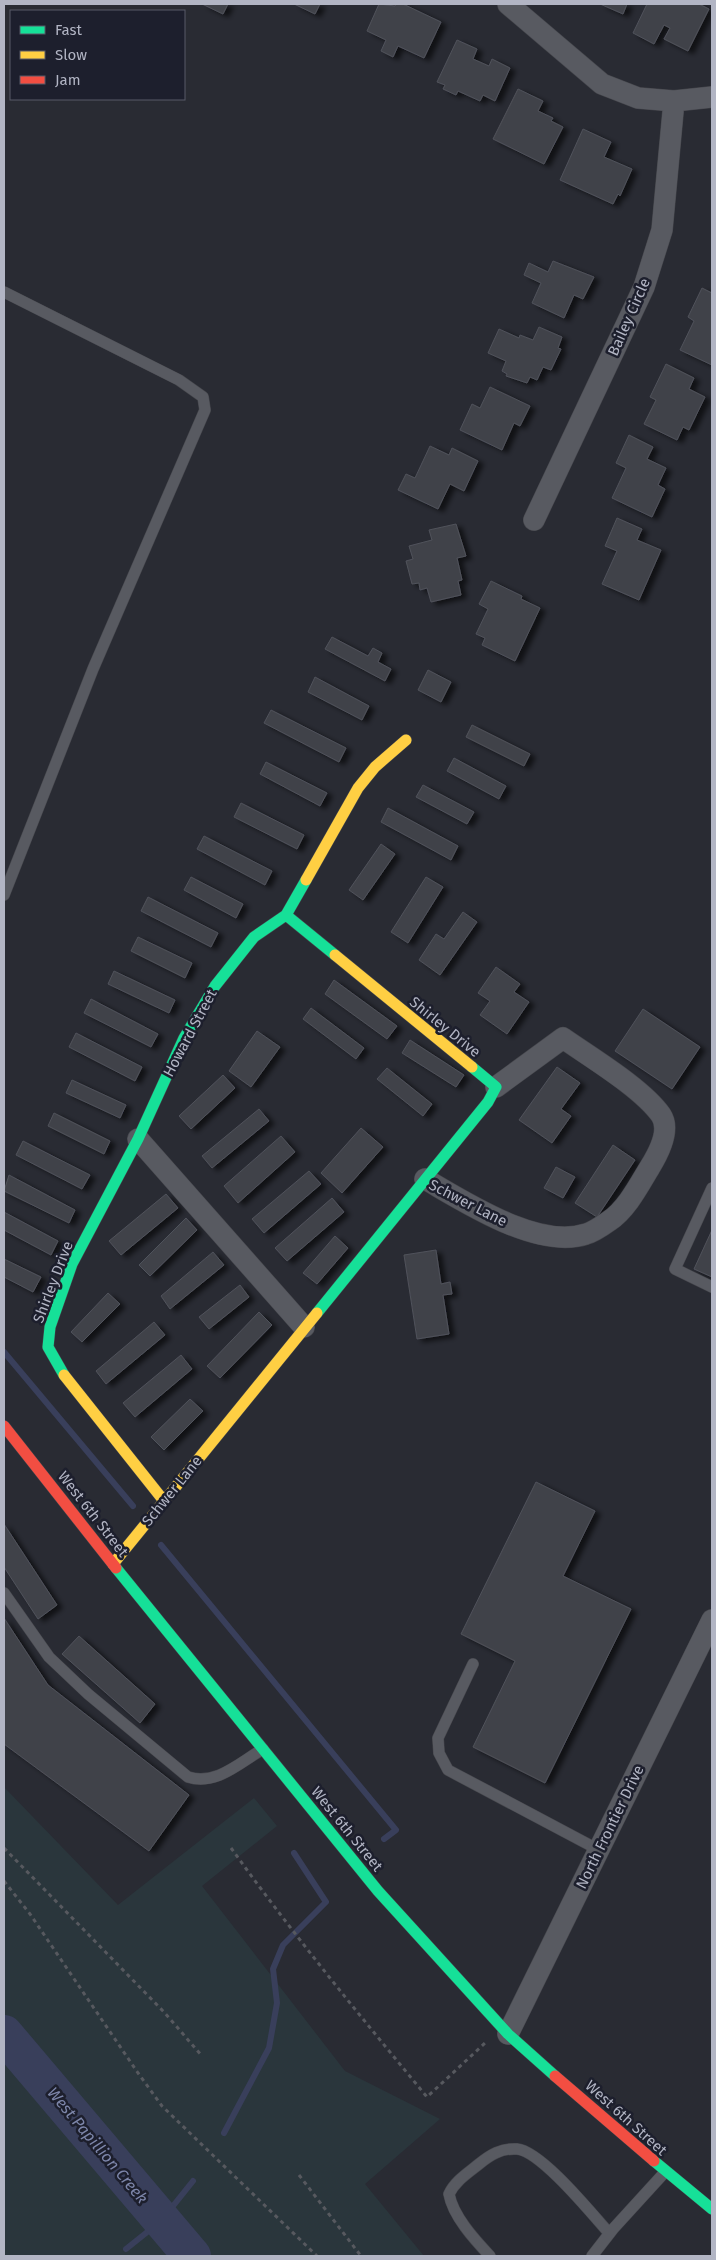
<svg xmlns="http://www.w3.org/2000/svg" width="716" height="2260" font-family="'Fira Sans',sans-serif">
<style>
.green{fill:#2a363c}
.lines{fill:none;stroke-linecap:round;stroke-linejoin:round}
.stream{stroke:#393f5b;stroke-width:6}
.river{stroke:#393f5b;stroke-width:38}
.building{fill:#41434a;stroke:#50525b;filter:url(#shadow)}
.lane-casing{stroke:#45464c;stroke-width:12}
.street-casing{stroke:#45464c;stroke-width:22}
.fast-casing{stroke:#45464c;stroke-width:12}
.slow-casing{stroke:#45464c;stroke-width:12}
.jam-casing{stroke:#45464c;stroke-width:12}
.path{stroke:#57595f;stroke-width:3;stroke-dasharray:4 4;stroke-linecap:butt}
.lane{stroke:#585a61;stroke-width:11}
.street{stroke:#585a61;stroke-width:21}
.fast{stroke:#16e098;stroke-width:11}
.slow{stroke:#ffcf43;stroke-width:11}
.jam{stroke:#f24e42;stroke-width:11}
.labels{text-anchor:middle;stroke-width:5;stroke-linejoin:round;paint-order:stroke}
.street-label{font-size:15px;fill:#b2b5c4;stroke:#1d1f2d}
.water-label{font-size:16px;font-style:italic;fill:#7d86aa;stroke:#1d1f2d}
</style>
<defs>
<filter id="shadow"><feDropShadow dx="5.5" dy="3" stdDeviation="2.5" flood-color="#0009"/></filter>
</defs>
<rect width="100%" height="100%" fill="#292b33"/>
<path class="green" d="M4 1787 118 1905 254 1798 277 1826 202 1886 345 2071 440 2119 365 2184 424 2256H4Z"/>
<g class="lines">
<path class="stream" d="M4 1352 133 1506
M161 1545 396 1830 384 1839
M224 2133 269 2048 277 2003 273 1969 283 1945 326 1902 294 1853
M126 2249 161 2221 193 2181"/>
<path class="river" d="M4 2034 192 2256"/>
</g>
<path class="building" d="M202 4H228L223 14Z
M294 4H320L315 14Z
M379 4 395 6 396 4H403L441 22 424 58 398 46 393 57 381 51 386 40 367 31Z
M600 4H627L623 14Z
M647 4H699L709 9 688 51 664 39 670 28 664 25 654 44 633 33Z
M457 40 477 49 473 59 489 66 492 59 510 68 495 101 483 95 480 101 458 91 456 95 443 89 445 85 437 82Z
M518 89 543 101 538 111 553 118 551 121 563 127 544 164 493 139Z
M583 129 611 142 604 157 632 169 620 196 618 194 613 204 560 180Z
M553 261 594 277 583 299 574 295 564 318 532 303 541 283 524 275 529 263 548 272Z
M702 288 712 293V365L680 350 694 321 688 317Z
M539 327 562 337 558 348 561 349 551 370 543 367 537 380 530 377 527 383 506 376 507 374 502 371 506 361 488 353 499 329 519 338 520 335 533 340Z
M666 364 694 378 689 389 705 397 689 430 683 427 677 440 644 424 656 400 650 397Z
M490 387 530 406 520 426 514 423 502 450 460 430 472 404 480 408Z
M629 435 653 447 647 459 666 468 658 485 665 489 652 517 612 498 626 468 616 463Z
M430 446 449 455 452 448 478 461 464 491 450 484 438 509 398 490 406 474 415 478Z
M617 518 642 529 637 540 661 550 639 600 602 584 617 551 605 546Z
M456 524 466 556 457 558 462 580 458 581 461 595 431 602 427 588 420 590 419 583 412 584 406 561 413 559 409 546 432 540 429 530Z
M491 581 522 596 521 599 540 608 515 661 482 645 485 638 476 634 488 609 479 604Z
M332 637 368 656 373 648 382 653 378 662 391 669 385 681 325 649Z
M428 670 451 682 441 702 418 690Z
M315 677 369 706 362 720 308 692Z
M271 710 346 748 339 762 264 723Z
M472 725 530 754 524 766 466 737Z
M454 758 506 786 499 799 447 771Z
M266 762 327 793 320 806 260 774Z
M423 785 474 812 467 824 416 797Z
M241 803 304 835 297 849 234 817Z
M388 808 458 846 451 860 381 822Z
M204 836 272 871 265 885 197 849Z
M381 844 395 854 363 900 349 890Z
M191 877 243 904 236 918 184 890Z
M426 877 443 887 408 943 391 932Z
M148 897 218 933 211 947 141 911Z
M463 912 477 922 440 975 419 960 436 934 444 939Z
M138 937 192 963 185 978 131 951Z
M496 967 520 984 514 992 529 1002 507 1034 480 1015 490 1001 478 993Z
M114 971 175 1000 169 1013 108 984Z
M334 980 397 1026 387 1039 325 994Z
M91 999 158 1034 151 1047 84 1013Z
M311 1008 364 1048 356 1059 303 1019Z
M643 1009 700 1047 672 1089 615 1051Z
M257 1031 280 1047 251 1087 229 1071Z
M76 1033 142 1067 135 1081 69 1047Z
M410 1040 464 1075 456 1087 402 1053Z
M557 1067 580 1083 561 1109 571 1116 552 1143 519 1120Z
M387 1068 432 1104 423 1116 377 1079Z
M223 1075 235 1088 191 1129 179 1116Z
M72 1080 126 1105 120 1118 66 1093Z
M259 1109 269 1121 212 1168 202 1156Z
M54 1113 110 1141 104 1154 48 1126Z
M361 1128 383 1147 342 1193 321 1173Z
M281 1136 295 1152 238 1203 224 1186Z
M23 1141 90 1175 82 1189 16 1155Z
M613 1145 635 1160 597 1217 575 1203Z
M556 1167 575 1177 563 1198 544 1188Z
M309 1171 321 1184 264 1233 252 1219Z
M9 1175 75 1210 69 1223 4 1191Z
M166 1194 178 1208 121 1255 109 1241Z
M332 1198 344 1212 287 1261 275 1248Z
M4 1212 58 1241 51 1255 4 1230Z
M186 1218 197 1230 150 1276 139 1265Z
M712 1230V1277L694 1269Z
M335 1236 348 1248 317 1284 303 1273Z
M436 1250 441 1284 450 1282 452 1294 443 1295 449 1334 417 1339 404 1255Z
M213 1252 224 1265 170 1309 161 1296Z
M4 1259 41 1277 33 1292 4 1277Z
M240 1285 249 1297 209 1329 199 1317Z
M108 1293 120 1304 82 1342 71 1332Z
M259 1312 272 1325 220 1378 207 1366Z
M154 1322 165 1335 106 1384 96 1371Z
M181 1355 192 1369 135 1417 123 1403Z
M190 1399 203 1411 164 1450 151 1437Z
M536 1482 595 1511 563 1576 631 1609 545 1783 473 1747 515 1661 461 1634Z
M4 1524 57 1605 38 1619 4 1567Z
M4 1618 48 1685 189 1795 149 1851 4 1744Z
M79 1636 155 1704 140 1723 62 1654Z"/>
<g class="lines">
<defs>
<path id="lane" d="M4 292 179 380 203 397 205 410 93 669 4 895
M712 1188 675 1269 712 1287
M4 1593 49 1657 88 1694 188 1777C216 1786 239 1763 263 1749
M473 1664 438 1738 439 1753 448 1770 599 1850
M490 2256C474 2239 453 2216 449 2194 455 2181 468 2173 479 2164 490 2155 501 2148 517 2149 541 2151 592 2214 609 2233
M592 2256 613 2229 665 2172"/>
<path id="street" d="M508 4 602 84 638 98 674 101 712 97
M534 520 644 287 662 230 674 101
M138 1139 304 1327
M425 1179C465 1202 538 1250 586 1234 593 1232 602 1226 609 1221 627 1209 639 1185 650 1167 658 1154 671 1130 661 1115 642 1088 590 1057 563 1038L496 1087
M508 2034 712 1620"/>
<path id="fast" d="M286 915 335 955
M317 1313 488 1102 496 1087 472 1067
M64 1375 48 1347 50 1327 72 1264 138 1139 184 1038 215 986 254 937 286 915 306 880
M116 1568 378 1891 508 2034 555 2076
M654 2161 712 2209"/>
<path id="slow" d="M306 880 358 788 375 767 406 740
M335 955 472 1067
M64 1375 164 1501
M113 1564 317 1313"/>
<path id="jam" d="M4 1426 116 1568
M555 2076 654 2161"/>
</defs>
<use href="#lane" class="lane-casing"/>
<use href="#street" class="street-casing"/>
<use href="#fast" class="fast-casing"/>
<use href="#slow" class="slow-casing"/>
<use href="#jam" class="jam-casing"/>
<path class="path" d="M4 1848 164 2012 202 2056
M231 1848C293 1934 360 2016 427 2097L485 2043
M4 1881 30 1914 138 2073 162 2106 317 2256
M299 2175 361 2256"/>
<use href="#lane" class="lane"/>
<use href="#street" class="street"/>
<use href="#fast" class="fast"/>
<use href="#slow" class="slow"/>
<use href="#jam" class="jam"/>
</g>
<g class="labels">
<g class="street-label">
<text transform="translate(629 317) rotate(-66)" y="5">Bailey Circle</text>
<text transform="translate(445 1027) rotate(39)" y="5">Shirley Drive</text>
<text transform="translate(190 1033) rotate(-62)" y="5">Howard Street</text>
<text transform="translate(468 1203) rotate(27)" y="5">Schwer Lane</text>
<text transform="translate(53 1282) rotate(-69)" y="5">Shirley Drive</text>
<text transform="translate(172 1491) rotate(-51)" y="5">Schwer Lane</text>
<text transform="translate(93 1514) rotate(52)" y="5">West 6th Street</text>
<text transform="translate(610 1827) rotate(-64)" y="5">North Frontier Drive</text>
<text transform="translate(347 1829) rotate(51)" y="5">West 6th Street</text>
<text transform="translate(626 2118) rotate(42)" y="5">West 6th Street</text>
</g>
<g class="water-label">
<text transform="translate(98 2145) rotate(50)" y="6">West Papillion Creek</text>
</g>
</g>
<rect width="716" height="2260" fill="none" stroke="#b2b5c4" stroke-width="10"/>
<rect x="10" y="10" width="175" height="90" fill="#1d1f2d" stroke="#595b69"/>
<rect x="20" y="26" width="25" height="8" fill="#16e098" stroke="#595b69"/>
<text x="55" y="35" font-size="15" fill="#b2b5c4">Fast</text>
<rect x="20" y="51" width="25" height="8" fill="#ffcf43" stroke="#595b69"/>
<text x="55" y="60" font-size="15" fill="#b2b5c4">Slow</text>
<rect x="20" y="76" width="25" height="8" fill="#f24e42" stroke="#595b69"/>
<text x="55" y="85" font-size="15" fill="#b2b5c4">Jam</text>
</svg>
